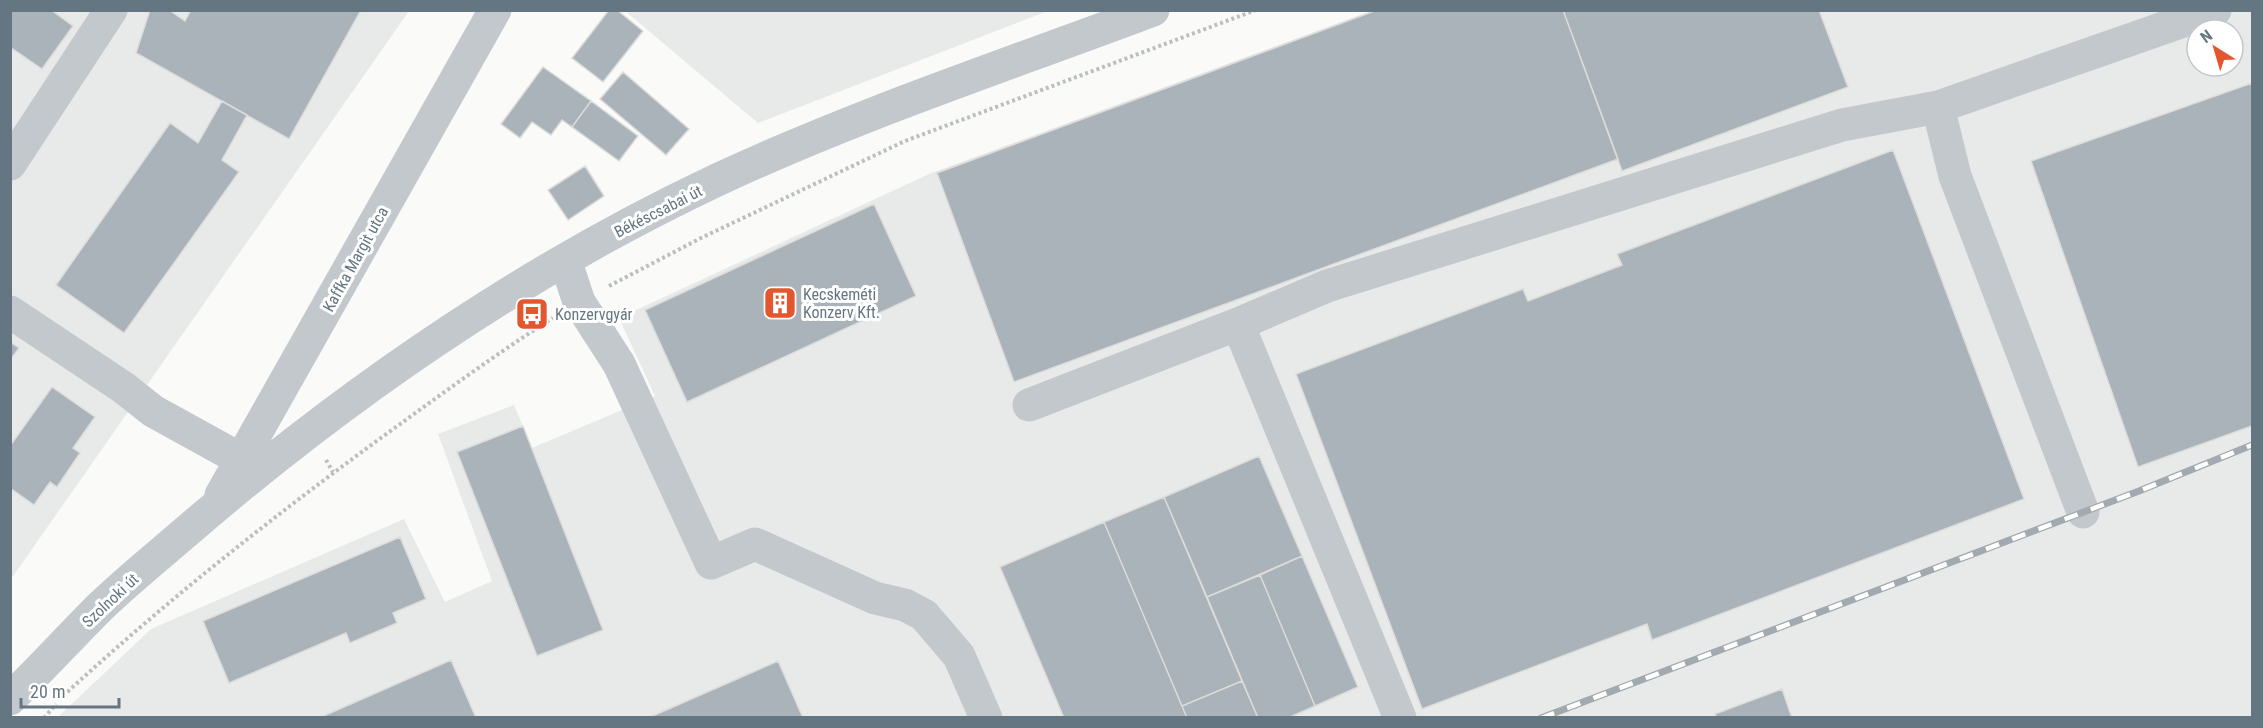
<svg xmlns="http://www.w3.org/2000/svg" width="2263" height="728" font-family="'Roboto Condensed',sans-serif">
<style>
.built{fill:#e8e9e9;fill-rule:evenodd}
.building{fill:#aab3b9;stroke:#dcdcda;stroke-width:1.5}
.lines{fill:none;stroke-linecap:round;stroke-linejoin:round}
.path{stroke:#bbbfc2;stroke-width:4;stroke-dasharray:3 3;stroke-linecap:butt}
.minor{stroke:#c3c8cc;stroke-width:33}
.rail-casing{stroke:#a2aab0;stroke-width:7}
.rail{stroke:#fff;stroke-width:4.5;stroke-dasharray:14;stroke-linecap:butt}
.labels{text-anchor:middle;stroke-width:6;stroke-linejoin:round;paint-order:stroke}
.street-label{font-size:16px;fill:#657683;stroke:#fff}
.poi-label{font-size:16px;fill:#657683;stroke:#fff;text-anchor:start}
</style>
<rect width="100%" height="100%" fill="#fafaf8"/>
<path class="built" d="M11 11H409L11 579Z
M625 11H1048L758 123Z
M1371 11H2252V717L57 718 151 629 404 519 445 602 492 581 438 434 514 405 532 448 655 396 619 318 929 174ZM2197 30H2233V66H2197Z"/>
<path class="building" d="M10 10H51L73 26 42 69 10 47Z
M150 10H169L185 21 191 10H361L289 139 136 53Z
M609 10H617L643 31 603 82 572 58Z
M1377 10H1563L1618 159 1014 382 937 173Z
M1563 10H1819L1848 87 1622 171Z
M543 67 591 101 572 127 562 120 551 135 532 122 520 138 501 124Z
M623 72 689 129 666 155 600 99Z
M2252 83V426L2138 467 2031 161Z
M222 101 247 115 222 160 239 172 124 333 56 285 170 123 198 143Z
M591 101 638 136 619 161 572 127Z
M1893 150 2024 499 1652 640 1647 624 1422 709 1296 374 1523 289 1528 301 1622 265 1617 254Z
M585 166 604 196 568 220 548 190Z
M874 204 916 296 687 402 645 310Z
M10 342 19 348 10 360Z
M52 387 95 417 73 448 80 453 57 487 50 482 34 505 10 488V446Z
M523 426 603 630 537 656 457 452Z
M1259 456 1302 556 1207 597 1164 497Z
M1164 497 1242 681 1182 706 1104 522Z
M1104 522 1182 706 1187 718H1064L1000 567Z
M400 537 426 599 393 613 397 623 350 643 346 633 229 683 203 621Z
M1302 556 1358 687 1315 706 1260 575Z
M1260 575 1315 706 1288 718H1258L1207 597Z
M451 660 476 718H319Z
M778 661 803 718H648Z
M1242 681 1258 718H1187L1182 706Z
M1782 689 1792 718H1717L1715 714Z"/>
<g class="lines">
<path class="path" d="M609 286 701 238 905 141 1256 10
M326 460 333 472
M63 696C168 599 280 511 396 427 447 390 499 352 553 318
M44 718 56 704"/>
<path class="minor" d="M10 164 111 10
M565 260 579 302 619 364 711 563 755 544 875 598 905 605 924 615 959 656 986 718
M10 312 124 388 153 411 240 459
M1238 324 1400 718
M1029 405 1238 324 1327 286 1842 125 1938 107
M221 495 495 10
M2083 512 1955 176 1938 107 2215 10
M10 699C41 669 70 637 100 607 128 580 158 556 187 531 347 393 526 270 717 180 858 114 1007 65 1153 10"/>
<defs>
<path id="rail" d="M1541 718 2139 491 2252 445"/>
</defs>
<use href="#rail" class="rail-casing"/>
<use href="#rail" class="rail"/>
</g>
<defs>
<symbol id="building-square" viewBox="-11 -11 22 22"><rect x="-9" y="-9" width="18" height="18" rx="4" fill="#e4572e" stroke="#fff"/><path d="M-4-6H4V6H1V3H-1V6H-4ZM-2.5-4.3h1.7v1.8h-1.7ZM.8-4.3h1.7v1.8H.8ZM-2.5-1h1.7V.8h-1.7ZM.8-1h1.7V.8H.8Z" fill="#fff"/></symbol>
<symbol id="bus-square" viewBox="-11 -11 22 22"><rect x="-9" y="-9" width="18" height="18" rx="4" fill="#e4572e" stroke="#fff"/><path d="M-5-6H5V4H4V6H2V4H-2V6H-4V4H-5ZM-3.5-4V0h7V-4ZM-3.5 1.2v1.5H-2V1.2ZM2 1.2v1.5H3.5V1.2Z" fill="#fff"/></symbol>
</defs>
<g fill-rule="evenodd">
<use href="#building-square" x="761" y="284" width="38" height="38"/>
<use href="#bus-square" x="513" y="295" width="38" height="38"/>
</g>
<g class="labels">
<g class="street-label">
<text transform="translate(658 211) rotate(-27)" y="6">Békéscsabai út</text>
<text transform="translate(355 259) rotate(-61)" y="6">Kaffka Margit utca</text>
<text transform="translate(110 600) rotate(-43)" y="6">Szolnoki út</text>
</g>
<g class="poi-label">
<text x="803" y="300">Kecskeméti<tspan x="803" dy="18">Konzerv Kft.</tspan></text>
<text x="555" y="320">Konzervgyár</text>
</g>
</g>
<rect width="2263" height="728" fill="none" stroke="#657683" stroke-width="24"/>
<g transform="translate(2215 48) rotate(323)"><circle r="28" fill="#ffffff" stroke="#c1c8cd" stroke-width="1.5"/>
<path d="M0-4.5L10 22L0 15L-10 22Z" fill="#e4572e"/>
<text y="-9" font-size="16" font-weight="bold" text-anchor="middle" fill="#657683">N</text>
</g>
<path d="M21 698v9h98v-9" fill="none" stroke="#657683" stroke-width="3"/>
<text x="30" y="698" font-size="18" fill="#657683" stroke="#ffffff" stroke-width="4.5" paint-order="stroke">20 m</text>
</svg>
